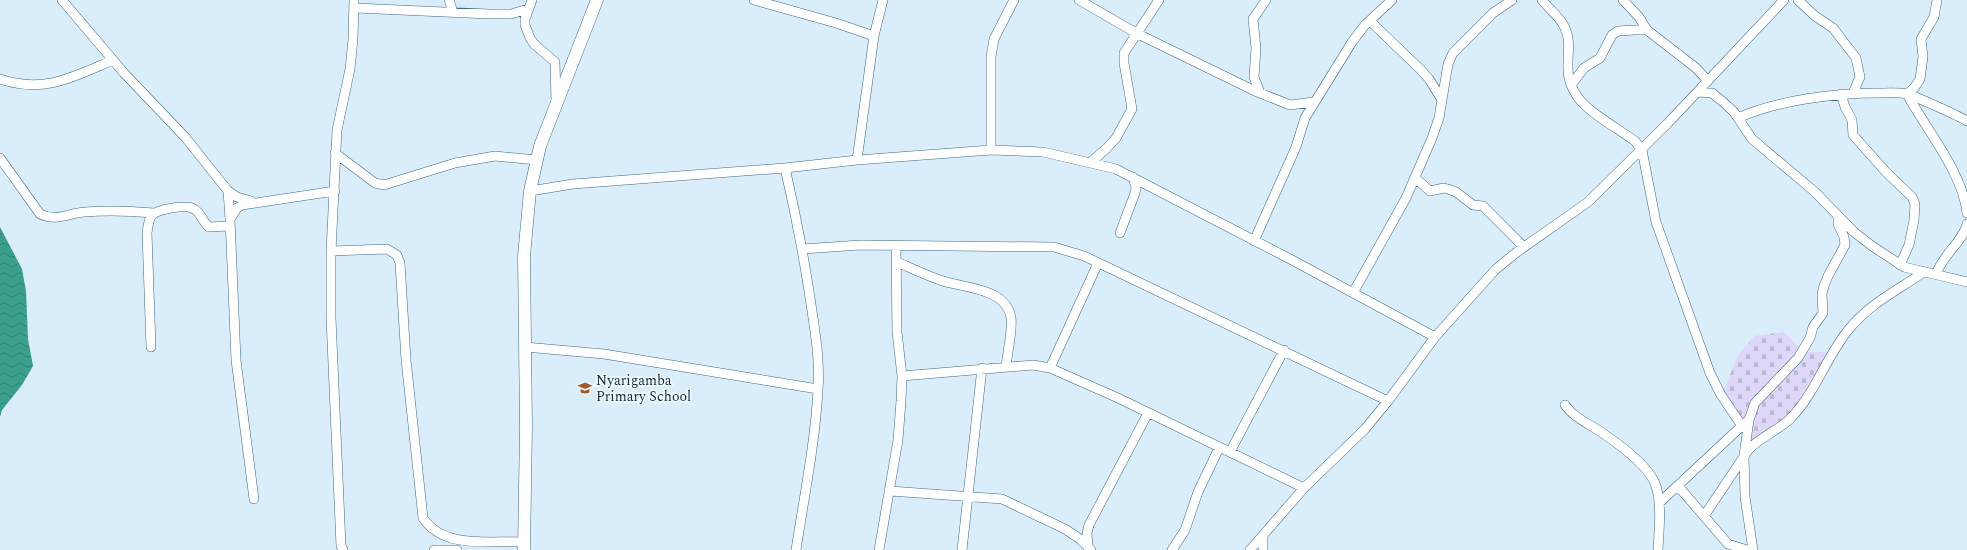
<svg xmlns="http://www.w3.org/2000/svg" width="1967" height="550" font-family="Spectral,serif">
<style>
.cemetery{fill:url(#cemetery-stones)}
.water{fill:url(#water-waves)}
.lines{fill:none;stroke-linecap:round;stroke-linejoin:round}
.minor-casing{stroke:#3c6884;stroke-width:10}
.tertiary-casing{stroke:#3c6884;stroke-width:13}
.minor{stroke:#fff;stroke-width:9}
.tertiary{stroke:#fff;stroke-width:12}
.labels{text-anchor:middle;stroke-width:3.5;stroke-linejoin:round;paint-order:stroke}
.poi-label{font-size:14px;fill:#152834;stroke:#eff9ff;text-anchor:start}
</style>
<defs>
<pattern id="cemetery-stones" width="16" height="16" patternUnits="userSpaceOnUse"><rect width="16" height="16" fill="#dfd7f8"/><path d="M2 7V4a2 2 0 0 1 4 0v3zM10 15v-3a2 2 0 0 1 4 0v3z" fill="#beb9d5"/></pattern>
<pattern id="water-waves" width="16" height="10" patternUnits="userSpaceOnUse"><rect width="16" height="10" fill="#3ba08b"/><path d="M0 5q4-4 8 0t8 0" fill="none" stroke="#308272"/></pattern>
</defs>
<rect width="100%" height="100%" fill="#daedfa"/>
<path class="cemetery" d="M1784 332 1804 352H1826L1829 354 1815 393 1786 429 1761 443 1753 442 1739 432 1736 418 1722 395 1737 357 1754 336Z"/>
<path class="water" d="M0 227 22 269 26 291 28 339 33 366 22 385 2 410 0 417Z"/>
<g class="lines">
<defs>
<path id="minor" d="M62 0 124 73 185 137 228 191 237 197 251 201
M449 0 453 12
M532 0 525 19V25L530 38 534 44 555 62 556 101
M754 0 836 23 874 36
M1079 0 1138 34 1255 91 1290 105 1314 102
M1542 0C1549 9 1561 18 1565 28 1575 49 1559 70 1577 96 1586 111 1620 130 1635 141L1642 150 1656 222 1710 373 1721 395 1742 426
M1623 0 1639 17 1647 30
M1798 0 1815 16 1833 28 1856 58 1860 77 1853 93
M1937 0 1934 17 1921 39 1923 57 1920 79 1914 88 1907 94C1927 131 1962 171 1967 213
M355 8 489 14H511L528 9
M1370 21 1421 70 1429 79 1442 100
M0 79C44 94 73 77 113 60
M1571 85 1584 68 1600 58 1612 35 1618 31 1635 30H1647L1696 68 1708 81
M1698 92 1712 93 1722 101 1734 112 1752 139 1815 192 1854 232 1872 246 1904 267 1967 282
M1260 93 1254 77 1256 48 1253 19 1266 0
M1841 94 1845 107 1852 120 1853 135 1886 172 1912 197 1915 204 1914 220 1909 245 1900 265
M1738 118C1777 100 1836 93 1879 93 1887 93 1897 92 1906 94 1913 95 1961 117 1967 121
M991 150V57L994 39 1014 0
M335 153 375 183 384 185 455 163 495 156 537 160
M0 158 40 214C57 222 68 213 85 212 108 210 131 211 154 213
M857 160 874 36 883 0
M1091 162 1107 148 1116 138 1132 109 1124 63V53L1159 0
M785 168C796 215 805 263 812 311 816 337 820 364 818 390 815 444 804 497 796 550
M1415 178 1430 191 1444 188 1448 189 1456 192 1473 205 1483 206 1524 247
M228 191 230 219
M530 191 573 184 785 168 857 160 991 150 1043 152 1116 169 1292 260 1435 337
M1120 233 1135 193 1136 188 1133 177
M1254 241 1296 147 1305 118 1352 42 1365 25 1392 0
M803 249 860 245 1054 247 1084 256 1388 401
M331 251 387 249 397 255 400 263 406 360 423 518C444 550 491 540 523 542
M897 262C911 268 925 275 940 280 961 288 1007 287 1011 318 1013 328 1007 355 1006 367
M1936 274C1942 256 1964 240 1967 224
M1353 293 1406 198 1432 138 1439 118 1448 64 1453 53 1493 13 1512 0
M151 347 147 233C148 227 148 220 152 215 158 209 184 205 192 208 201 211 202 222 209 227L229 226
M525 347 604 354 818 389
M1050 368 1098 263
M902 376 1033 365 1050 368 1118 398 1304 488
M1565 405C1575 419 1590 424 1604 434 1620 445 1650 467 1656 486 1662 506 1659 529 1658 550
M1230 452 1284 350
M1678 486 1728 544 1747 550
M890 491 1002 499 1065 529 1080 539 1091 550
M254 499 236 360 230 219 237 208 242 205 335 191
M1659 503 1746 422
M1704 516 1749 449C1762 436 1779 430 1791 418 1816 392 1826 357 1849 329 1869 304 1898 290 1924 272
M1088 546 1087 533 1089 525 1148 413
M343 550 341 546 331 318V251L337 130 350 69 353 39 354 0
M434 550H457
M879 550 898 440 901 401 902 376 897 332 896 246
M962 550 982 368
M1172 550 1185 530 1198 492 1219 448
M1250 550 1304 488 1365 429 1388 401 1435 337 1496 269 1517 252 1588 202 1668 123 1784 0
M1263 550V536
M1753 550 1745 497 1744 455 1749 420 1755 403 1798 358 1810 338 1813 327 1823 313 1822 294 1824 286 1828 276 1845 245 1844 237 1838 224V216"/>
<path id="tertiary" d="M524 550 526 427 524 256 530 191 540 146 597 0"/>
</defs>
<use href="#minor" class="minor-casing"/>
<use href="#tertiary" class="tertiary-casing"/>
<use href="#minor" class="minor"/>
<use href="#tertiary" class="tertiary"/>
</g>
<defs>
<symbol id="school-bare" viewBox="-9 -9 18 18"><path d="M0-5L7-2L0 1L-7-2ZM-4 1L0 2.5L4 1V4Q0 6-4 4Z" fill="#9e5d28" stroke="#eff9ff" stroke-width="2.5" paint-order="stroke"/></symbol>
</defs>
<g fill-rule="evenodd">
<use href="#school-bare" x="575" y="378" width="20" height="20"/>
</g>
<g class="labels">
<g class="poi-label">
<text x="596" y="385">Nyarigamba<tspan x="596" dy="16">Primary School</tspan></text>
</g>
</g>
</svg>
